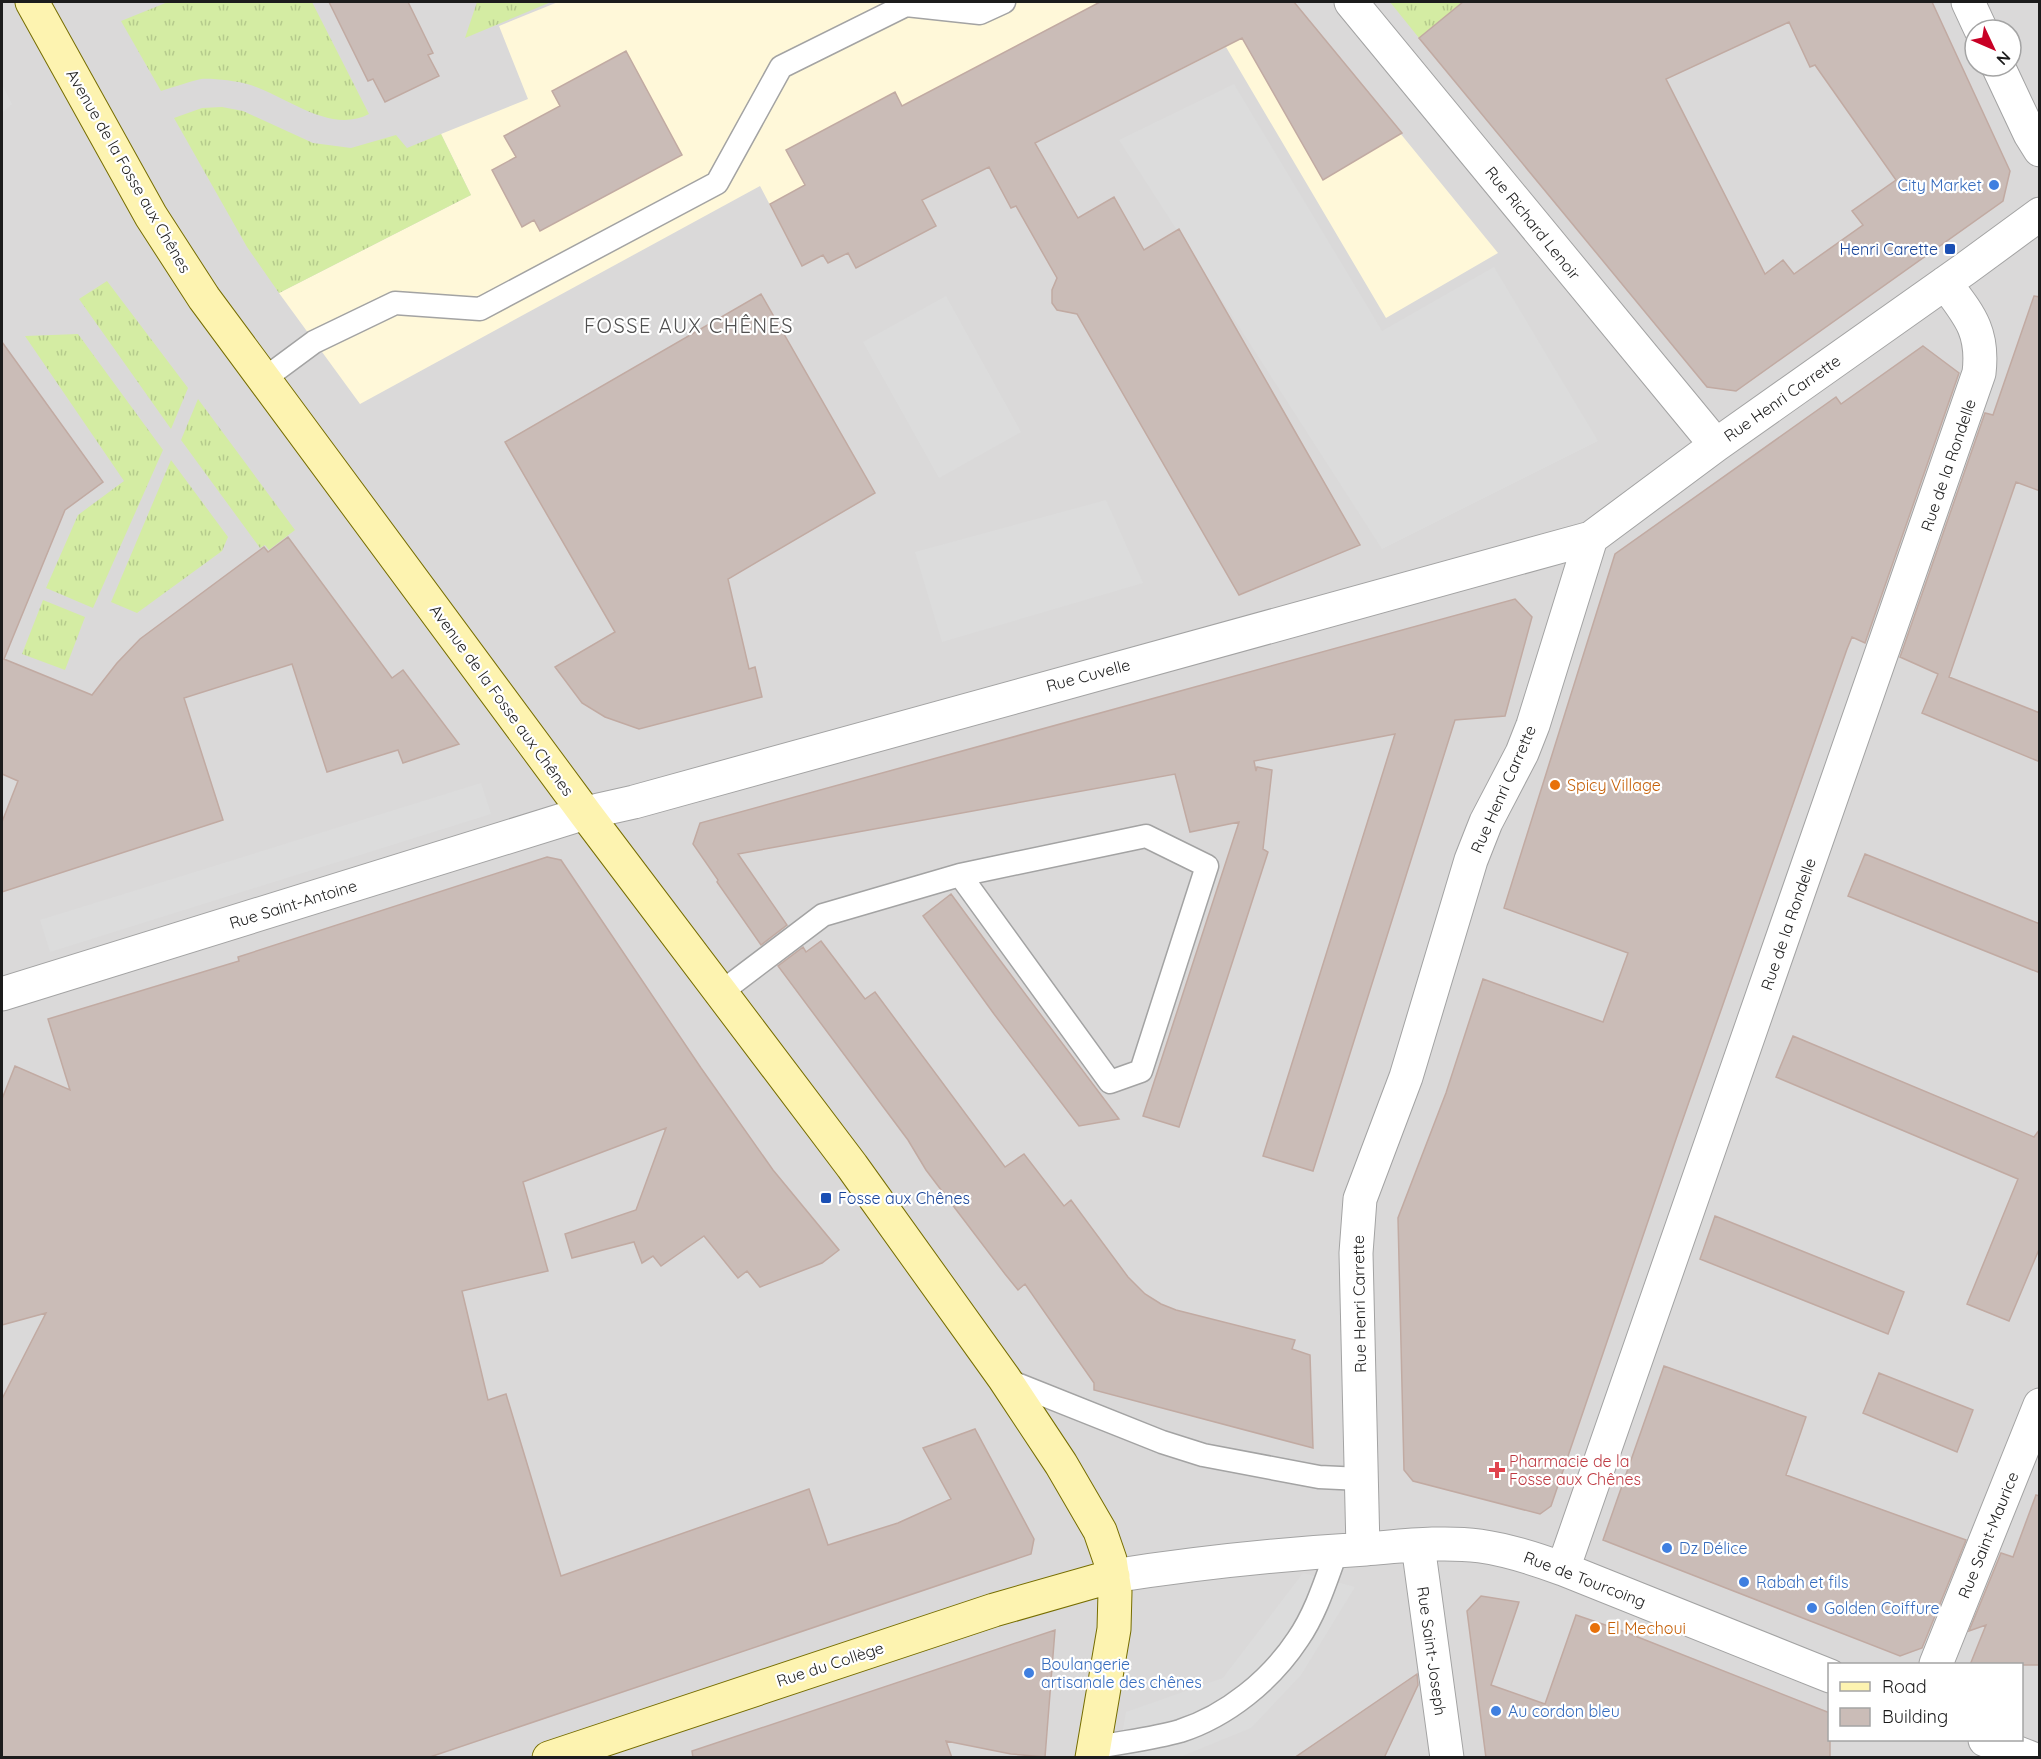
<svg xmlns="http://www.w3.org/2000/svg" width="2041" height="1759" font-family="Quicksand,sans-serif">
<style>
.residential{fill:#dad9d9;fill-rule:evenodd}
.education{fill:#fff8d9}
.grass{fill:url(#grass-tufts)}
.parking{fill:#dcdcdc}
.building{fill:#cabcb7;stroke:#c1aaa2;stroke-width:1.5;fill-rule:evenodd}
.lines{fill:none;stroke-linecap:round;stroke-linejoin:round}
.lane-casing{stroke:#a3a3a3;stroke-width:25}
.street-casing{stroke:#a3a3a3;stroke-width:35}
.secondary-casing{stroke:#766d00;stroke-width:35}
.lane{stroke:#fff;stroke-width:22}
.street{stroke:#fff;stroke-width:33}
.secondary{stroke:#fdf3b0;stroke-width:33}
.shop-dot{fill:#3f7fe0;stroke:#fff;stroke-width:2}
.transit-dot{fill:#1a4fb4;stroke:#fff;stroke-width:2}
.food-dot{fill:#e8710a;stroke:#fff;stroke-width:2}
.health-dot{fill:#e0444e;stroke:#fff;stroke-width:2}
.labels{text-anchor:middle;stroke-width:4.5;stroke-linejoin:round;paint-order:stroke}
.street-label{font-size:16px;fill:#1c1c1c;stroke:#fff}
.shop-label{font-size:16px;fill:#366cbe;stroke:#fff;text-anchor:start}
.transit-label{font-size:16px;fill:#164399;stroke:#fff;text-anchor:end}
.food-label{font-size:16px;fill:#c56008;stroke:#fff;text-anchor:start}
.health-label{font-size:16px;fill:#be3a42;stroke:#fff;text-anchor:start}
.quarter-label{font-size:20px;letter-spacing:1.5px;fill:#4f4f4f;stroke:#fff}
</style>
<defs>
<pattern id="grass-tufts" width="24" height="20" patternUnits="userSpaceOnUse" patternTransform="scale(1.5)"><rect width="24" height="20" fill="#d4eca3"/><path d="M3 7l-1-3M5 7V3M7 7l1-3M15 17l-1-3M17 17v-4M19 17l1-3" fill="none" stroke="#b5ca8c"/></pattern>
</defs>
<rect width="100%" height="100%" fill="#eee7e1"/>
<path class="residential" d="M2 2H2039V1757H2ZM1975 30H2011V66H1975ZM1830 1664H2022V1740H1830Z"/>
<path class="education" d="M558 2H1293L1498 253 1386 318 1226 47 922 199 936 226 856 268 848 253 828 263 823 255 802 266 760 186 360 404 279 293 471 195 441 134 528 99 499 26Z"/>
<path class="grass" d="M168 2H312L369 114C329 135 284 94 247 84 237 81 211 78 201 79 188 82 174 87 161 91L121 21Z
M477 2H551L465 38Z
M1390 2H1463L1419 38Z
M222 107 243 111 313 143 351 148 396 135 407 148 441 134 471 195 279 293 247 247 174 118 202 108Z
M107 281 188 388 171 429 79 299Z
M78 334 163 450 93 608 46 588 78 515 124 481 25 336Z
M198 399 295 530 269 550 265 545 260 548 181 440Z
M171 460 228 537 222 551 137 613 111 602Z
M43 600 85 617 65 670 22 654Z"/>
<path class="parking" d="M2 84 12 104 2 113Z
M1234 84 1382 331 1494 267 1598 441 1382 549 1119 140Z
M946 296 1021 432 939 478 863 342Z
M1106 500 1143 583 942 642 915 552Z
M481 783 491 814 50 952 40 920Z
M1303 1573 1355 1587 1301 1675 1251 1728 1180 1757 1118 1758 1126 1712 1223 1678Z"/>
<path class="building" d="M329 2H408L433 53 428 55 439 76 385 102 373 79 368 81Z
M1100 2H1294L1402 133 1323 180 1242 38 1035 143 1078 218 1114 197 1144 250 1179 229 1360 545 1239 595 1077 314 1057 310 1052 303V290L1057 278 1016 206 1011 208 989 167 922 200 936 226 856 268 848 253 828 263 823 255 802 266 770 204 805 185 786 150 895 92 902 106Z
M1463 2H1932L2010 171 2003 201 1736 391 1707 387 1419 38ZM1789 22 1810 67 1815 65 1896 180 1852 211 1863 225 1794 274 1783 260 1765 274 1666 79Z
M626 51 682 155 540 231 534 220 522 227 492 170 516 157 504 136 560 106 552 91Z
M761 294 875 493 728 579 749 669 755 667 762 697 639 729 605 717 582 703 555 667 615 632 505 442Z
M2034 296 2040 297V491L2016 482 1949 677 2040 713V762L1922 713 1938 674 1900 657 1985 413 1993 415Z
M2 342 103 482 65 510 4 659 92 695 117 663 140 639 264 547 268 552 288 537 392 678 403 670 459 744 403 763 398 750 327 772 292 664 184 698 223 820 2 892V822L18 781 2 774Z
M1923 346 1959 373 1865 643 1852 637 1847 649 1676 1139 1551 1506 1540 1514 1413 1481 1404 1470 1398 1218 1446 1093 1483 979 1603 1022 1628 953 1504 908 1615 554 1836 397 1841 404Z
M1515 599 1532 617 1505 716 1455 720 1313 1171 1263 1156 1395 734 1254 761 1256 771 1257 767 1272 770 1263 849 1268 852 1179 1127 1143 1116 1239 822 1190 832 1175 774 738 854 787 925 761 945 717 882 718 880 693 844 700 823Z
M1865 854 2040 924V973L1848 896Z
M547 857 561 860 701 1068 773 1170 839 1250 822 1263 760 1287 747 1271 738 1278 704 1236 661 1266 653 1256 642 1263 634 1242 572 1258 565 1234 636 1210 666 1128 523 1182 548 1271 462 1291 488 1400 506 1394 561 1576 809 1489 828 1545 898 1523 951 1499 923 1448 975 1429 1034 1539 1031 1554 427 1758H2V1399L46 1313 2 1325V1099L15 1066 70 1090 48 1019 239 961 238 957Z
M951 894 993 951 1119 1119 1079 1126 994 1014 923 916Z
M821 941 865 999 875 992 1005 1167 1024 1154 1064 1206 1071 1200 1128 1277 1145 1294 1161 1304 1176 1310 1295 1340 1292 1349 1310 1355 1313 1448 1094 1390V1383L1025 1284 1018 1290 1005 1274 926 1170 908 1140 778 966 803 947 806 952Z
M1793 1036 2034 1137 2040 1129V1247L2009 1321 1967 1304 2018 1179 1776 1077Z
M1715 1216 1904 1292 1888 1334 1700 1259Z
M1664 1366 1806 1417 1786 1475 1966 1540 1922 1648 1900 1656 1603 1540Z
M1879 1373 1973 1410 1957 1452 1863 1413Z
M2036 1495 2040 1496V1665H1970L1986 1625 1969 1631 2001 1553 2013 1557Z
M1481 1596 1519 1602 1491 1685 1545 1704 1576 1615 1620 1630 1830 1713V1758H1486L1467 1611Z
M1055 1630 1045 1757 1011 1754 946 1741 952 1758H693L692 1751Z
M1417 1674 1418 1685 1384 1758H1294Z"/>
<g class="lines">
<defs>
<path id="lane" d="M264 379 314 342 395 303 480 309 717 183 781 67 906 5 980 13 1004 2
M720 993 823 915 960 875 1146 836 1207 866 1141 1071 1110 1082 960 875
M1004 1379 1162 1442 1203 1455 1319 1477 1361 1479
M1094 1748C1122 1742 1152 1739 1180 1731 1227 1716 1271 1680 1298 1639 1316 1613 1326 1580 1337 1550"/>
<path id="street" d="M1351 2 1716 445
M1968 2 1981 30
M1998 66 2030 134 2040 150
M2 994 585 813 634 802 1591 538
M1418 1545 1447 1758
M1363 1549 1356 1253 1360 1199 1406 1077 1471 860 1486 822 1522 753 1533 725 1591 538 1716 445 1965 269 2040 214
M1563 1569 1979 373C1984 331 1969 315 1945 283
M1113 1576C1196 1563 1282 1554 1366 1549 1404 1546 1442 1541 1480 1546 1508 1550 1536 1559 1563 1569L1830 1676
M1936 1664 2040 1405
M1985 1740 2031 1758"/>
<path id="secondary" d="M32 2 151 216 204 298 585 813 852 1166 1004 1378 1061 1464 1100 1531 1110 1560 1115 1592 1114 1629 1092 1758
M549 1758 994 1610 1113 1576"/>
</defs>
<use href="#lane" class="lane-casing"/>
<use href="#street" class="street-casing"/>
<use href="#secondary" class="secondary-casing"/>
<use href="#lane" class="lane"/>
<use href="#street" class="street"/>
<use href="#secondary" class="secondary"/>
</g>
<g class="shop-dot">
<circle cx="1994" cy="185" r="6"/>
<circle cx="1667" cy="1548" r="6"/>
<circle cx="1744" cy="1582" r="6"/>
<circle cx="1812" cy="1608" r="6"/>
<circle cx="1029" cy="1673" r="6"/>
<circle cx="1496" cy="1711" r="6"/>
</g>
<g class="transit-dot">
<rect x="1944" y="243" width="12" height="12" rx="3"/>
<rect x="820" y="1192" width="12" height="12" rx="3"/>
</g>
<g class="food-dot">
<circle cx="1555" cy="785" r="6"/>
<circle cx="1595" cy="1628" r="6"/>
</g>
<path class="health-dot" d="M1494 1461h6v6h6v6h-6v6h-6v-6h-6v-6h6z"/>
<g class="labels">
<g class="street-label">
<text transform="translate(129 171) rotate(60)" y="6">Avenue de la Fosse aux Chênes</text>
<text transform="translate(1533 223) rotate(51)" y="6">Rue Richard Lenoir</text>
<text transform="translate(1782 398) rotate(-35)" y="6">Rue Henri Carrette</text>
<text transform="translate(1948 465) rotate(-71)" y="6">Rue de la Rondelle</text>
<text transform="translate(1088 675) rotate(-15)" y="6">Rue Cuvelle</text>
<text transform="translate(502 700) rotate(54)" y="6">Avenue de la Fosse aux Chênes</text>
<text transform="translate(1503 789) rotate(-66)" y="6">Rue Henri Carrette</text>
<text transform="translate(293 904) rotate(-17)" y="6">Rue Saint-Antoine</text>
<text transform="translate(1788 924) rotate(-71)" y="6">Rue de la Rondelle</text>
<text transform="translate(1359 1304) rotate(-91)" y="6">Rue Henri Carrette</text>
<text transform="translate(1988 1535) rotate(-68)" y="6">Rue Saint-Maurice</text>
<text transform="translate(1585 1579) rotate(21)" y="6">Rue de Tourcoing</text>
<text transform="translate(1432 1651) rotate(82)" y="6">Rue Saint-Joseph</text>
<text transform="translate(830 1664) rotate(-18)" y="6">Rue du Collège</text>
</g>
<g class="shop-label">
<text x="1982" y="191" text-anchor="end">City Market</text>
<text x="1679" y="1554">Dz Délice</text>
<text x="1756" y="1588">Rabah et fils</text>
<text x="1824" y="1614">Golden Coiffure</text>
<text x="1041" y="1670">Boulangerie<tspan x="1041" dy="18">artisanale des chênes</tspan></text>
<text x="1508" y="1717">Au cordon bleu</text>
</g>
<g class="transit-label">
<text x="1938" y="255">Henri Carette</text>
<text x="838" y="1204" text-anchor="start">Fosse aux Chênes</text>
</g>
<g class="food-label">
<text x="1567" y="791">Spicy Village</text>
<text x="1607" y="1634">El Mechoui</text>
</g>
<g class="health-label">
<text x="1509" y="1467">Pharmacie de la<tspan x="1509" dy="18">Fosse aux Chênes</tspan></text>
</g>
<g class="quarter-label">
<text x="689" y="333">FOSSE AUX CHÊNES</text>
</g>
</g>
<rect width="2041" height="1759" fill="none" stroke="#1c1c1c" stroke-width="6"/>
<rect x="1828" y="1663" width="195" height="78" fill="#ffffff" stroke="#a4a4a4" stroke-width="1.5"/>
<rect x="1840" y="1682" width="30" height="9" fill="#fdf3b0" stroke="#a4a4a4" stroke-width="1.5"/>
<text x="1882" y="1693" font-size="18" fill="#1c1c1c">Road</text>
<rect x="1840" y="1708" width="30" height="18" fill="#cabcb7" stroke="#a4a4a4" stroke-width="1.5"/>
<text x="1882" y="1723" font-size="18" fill="#1c1c1c">Building</text>
<g transform="translate(1993 48) rotate(134)"><circle r="28" fill="#ffffff" stroke="#a4a4a4" stroke-width="1.5"/>
<path d="M0-4.5L10 22L0 15L-10 22Z" fill="#c80025"/>
<text y="-9" font-size="16" font-weight="bold" text-anchor="middle" fill="#1c1c1c">N</text>
</g>
</svg>
